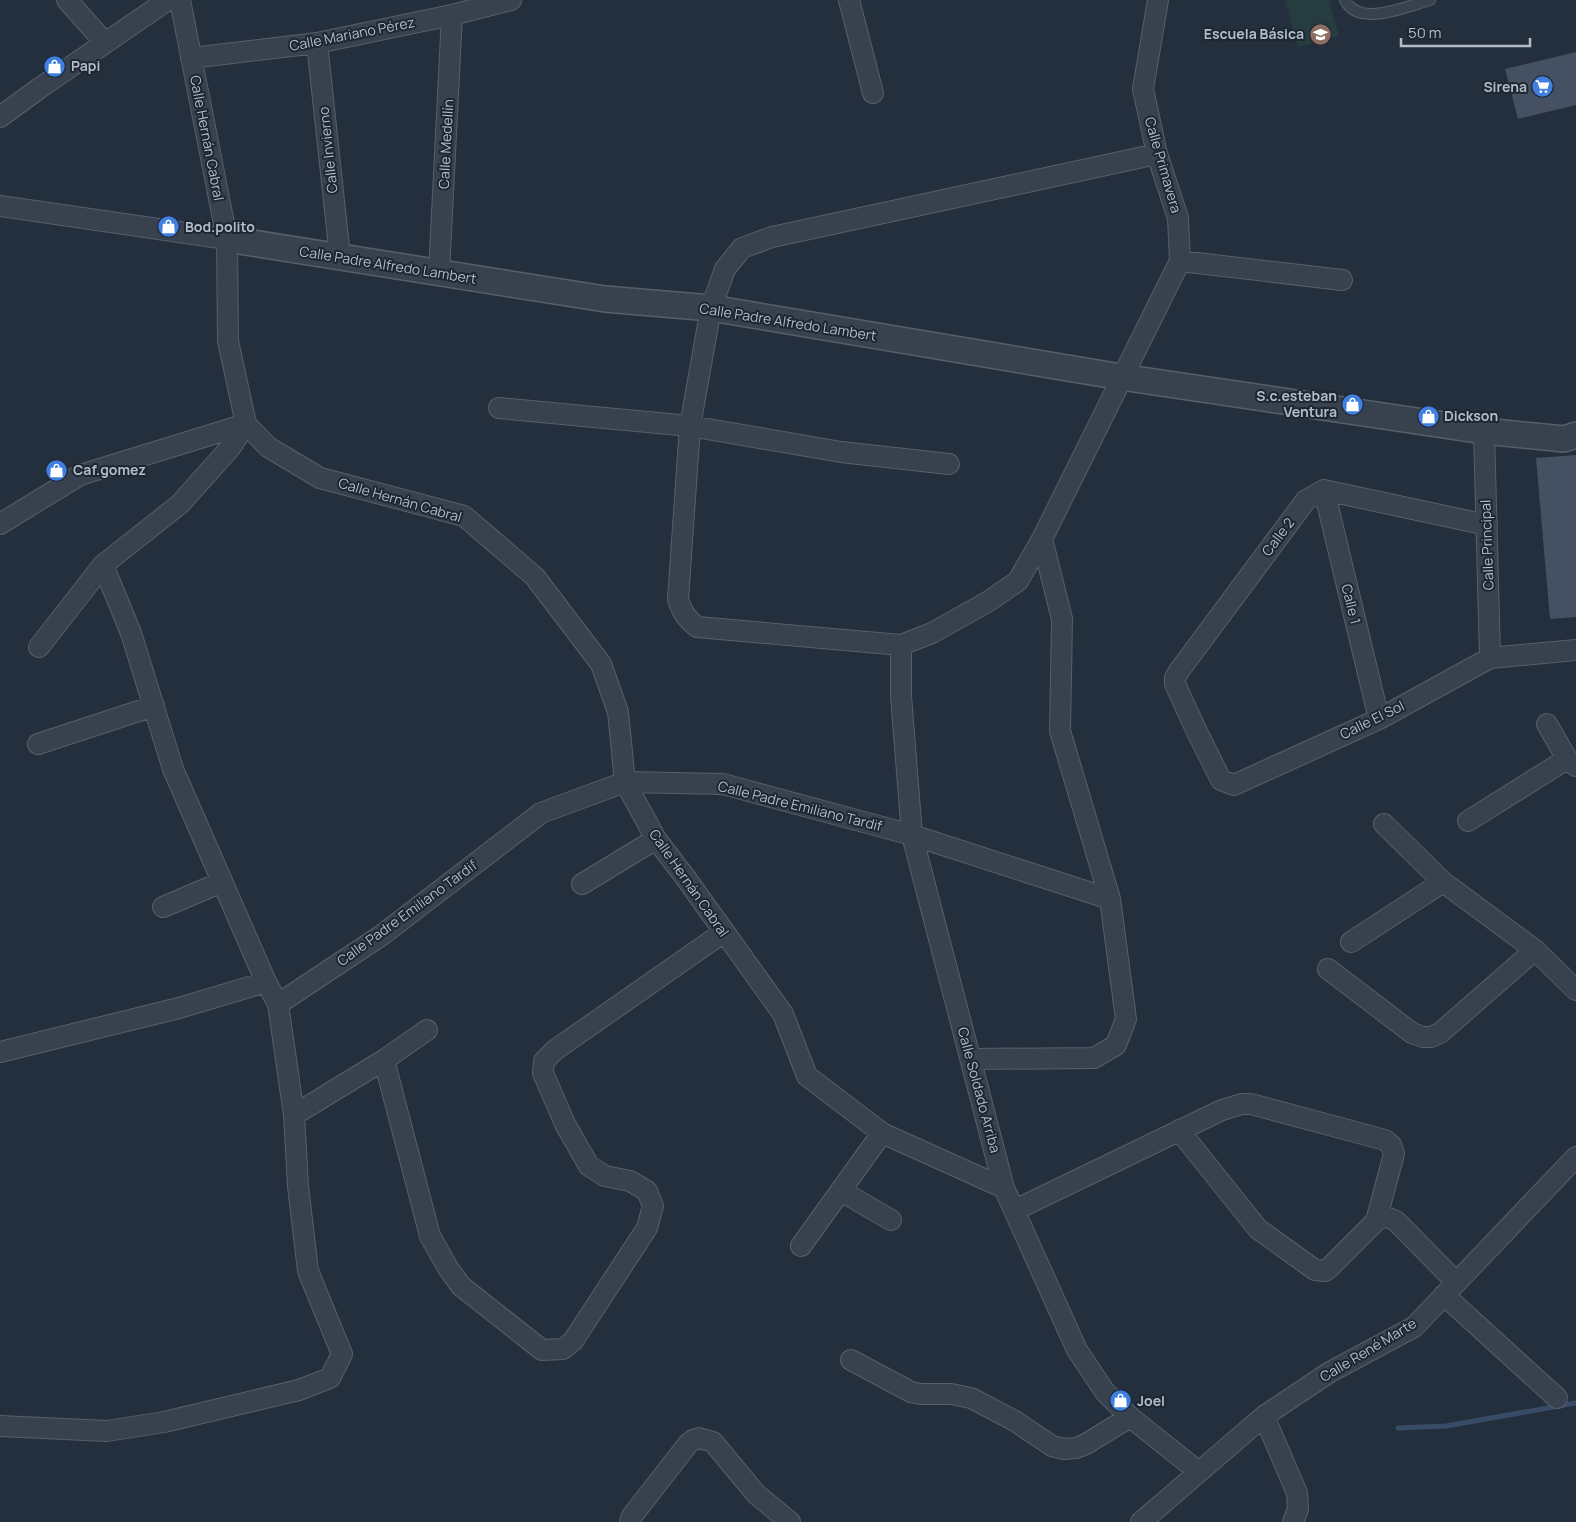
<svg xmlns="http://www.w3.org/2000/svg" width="1576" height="1522" font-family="Manrope,sans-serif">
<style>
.green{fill:#263c3f}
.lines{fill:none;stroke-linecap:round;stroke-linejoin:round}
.stream{stroke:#394c67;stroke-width:5}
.building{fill:#455162}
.service-casing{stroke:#565f6c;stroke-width:12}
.minor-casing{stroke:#565f6c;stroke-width:22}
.tertiary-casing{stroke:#565f6c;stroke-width:28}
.service{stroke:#38414e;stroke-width:10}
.minor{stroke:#38414e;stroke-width:20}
.tertiary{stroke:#38414e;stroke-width:25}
.labels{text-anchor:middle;stroke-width:4;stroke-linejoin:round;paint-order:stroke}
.street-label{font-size:14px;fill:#b4bcc9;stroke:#1d2633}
.poi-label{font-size:14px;font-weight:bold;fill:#b4bcc9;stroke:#1d2633;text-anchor:start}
</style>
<rect width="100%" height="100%" fill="#242f3e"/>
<path class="green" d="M1285 0H1329L1339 36 1298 47Z"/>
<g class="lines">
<path class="stream" d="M1398 1428 1446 1426 1576 1403"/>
</g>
<path class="building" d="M1576 52V105L1518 119 1505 69Z
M1576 455V617L1550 619 1536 458Z"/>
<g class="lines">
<defs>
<path id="service" d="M1345 0C1358 28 1408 6 1430 0"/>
<path id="minor" d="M67 0 105 43
M180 0 227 239 228 341 246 424 268 447 320 478 464 516 535 577 601 664 618 712 625 782 656 839 685 877 783 1014 807 1076 882 1133 1004 1188
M849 0 873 93
M317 43 340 257
M191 58 317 43 452 15 511 0
M0 117 41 87 168 0
M1157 154 772 237 742 248 725 269 711 308 690 426 678 599C682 612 686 618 697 627L901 645 932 633 989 601 1018 581 1042 539 1180 261 1178 218 1157 154 1143 89 1158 0
M0 206 227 239
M1180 261 1342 280
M439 273 452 15
M499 408 690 426 841 452 949 464
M1484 431 1490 658
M1324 490 1379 719
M0 524 80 475 246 424
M1487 525 1324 490 1306 500 1179 671 1175 678V684L1197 732 1221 780 1234 785 1379 719 1490 658 1576 650
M901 645V696L912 835 1004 1188 1077 1350 1105 1392 1130 1417 1199 1472
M39 647 103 565 180 504 230 448 246 424
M1547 724 1567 759 1576 766
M38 744 154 706
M1468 821 1567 759
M1384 824 1443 882 1535 950 1576 990
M582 884 656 839
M163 907 222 882
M1351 942 1443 882
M1328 969 1412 1033 1423 1037H1431L1440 1033 1535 950
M278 1004 382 935 541 813 625 782 723 784 912 835 1110 899
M0 1052 179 1008 266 982
M971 1059 1094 1058 1116 1045 1126 1019 1110 899 1060 731 1062 619 1042 539
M384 1060 430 1236 448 1268 461 1286 542 1350 563 1349 573 1341 647 1228 653 1206 647 1191 630 1181 605 1176 589 1166 565 1124 543 1073 544 1061 555 1050 724 932
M294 1115 384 1060 427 1030
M1179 1130 1258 1229 1315 1270 1325 1271 1329 1268 1376 1221C1383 1216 1388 1217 1396 1221L1456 1282
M841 1191 891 1220
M1015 1210 1222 1110 1242 1104H1251L1385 1140 1391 1145 1394 1154 1376 1221
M801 1246 882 1133
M1444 1295 1557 1398
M851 1360 911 1392 921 1394H951L971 1398 1015 1421 1052 1446 1064 1449 1076 1448 1086 1444 1130 1417
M1264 1416 1297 1493 1298 1509 1293 1522
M0 1426 107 1431 164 1422 299 1390 330 1378 342 1354 308 1271 298 1186 294 1115 278 1004 266 982 173 769 131 633 103 565
M630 1522 632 1516 688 1444 693 1440 699 1438 713 1442 756 1494 790 1522
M1141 1522 1264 1416 1330 1372 1414 1327 1576 1157"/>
<path id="tertiary" d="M227 239 605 299 711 308 1121 377 1484 431 1564 439 1576 435"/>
</defs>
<use href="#service" class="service-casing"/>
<use href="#minor" class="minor-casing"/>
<use href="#tertiary" class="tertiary-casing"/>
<use href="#service" class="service"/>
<use href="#minor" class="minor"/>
<use href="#tertiary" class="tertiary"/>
</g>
<defs>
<symbol id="school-disc" viewBox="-11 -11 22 22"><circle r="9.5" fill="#8d6e63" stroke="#1d2633"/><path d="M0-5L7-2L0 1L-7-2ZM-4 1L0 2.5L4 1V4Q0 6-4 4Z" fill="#fff"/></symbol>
<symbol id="shop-disc" viewBox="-11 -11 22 22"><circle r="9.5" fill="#3f7fe0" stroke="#1d2633"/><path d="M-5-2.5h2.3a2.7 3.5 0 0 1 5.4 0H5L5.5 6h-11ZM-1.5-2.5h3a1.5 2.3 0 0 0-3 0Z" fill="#fff"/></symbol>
<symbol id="supermarket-disc" viewBox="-11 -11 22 22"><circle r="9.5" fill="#3f7fe0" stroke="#1d2633"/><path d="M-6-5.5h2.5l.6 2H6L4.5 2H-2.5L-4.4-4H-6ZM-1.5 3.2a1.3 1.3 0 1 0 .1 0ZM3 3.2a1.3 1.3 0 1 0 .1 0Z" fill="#fff"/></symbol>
</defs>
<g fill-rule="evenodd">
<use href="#school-disc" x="1308" y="22" width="25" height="25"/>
<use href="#shop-disc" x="42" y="54" width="25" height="25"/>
<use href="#supermarket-disc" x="1530" y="74" width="25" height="25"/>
<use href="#shop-disc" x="156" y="214" width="25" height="25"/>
<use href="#shop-disc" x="1340" y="392" width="25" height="25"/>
<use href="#shop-disc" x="1416" y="404" width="25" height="25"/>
<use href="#shop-disc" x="44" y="458" width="25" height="25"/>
<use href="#shop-disc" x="1108" y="1388" width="25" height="25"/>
</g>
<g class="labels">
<g class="street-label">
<text transform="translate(352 34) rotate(-11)" y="5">Calle Mariano Pérez</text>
<text transform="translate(207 138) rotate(79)" y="5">Calle Hernán Cabral</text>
<text transform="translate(446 144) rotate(-87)" y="5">Calle Medellín</text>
<text transform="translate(328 150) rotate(-96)" y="5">Calle Invierno</text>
<text transform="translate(1163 165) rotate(74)" y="5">Calle Primavera</text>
<text transform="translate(388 265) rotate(9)" y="5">Calle Padre Alfredo Lambert</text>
<text transform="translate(788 322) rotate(9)" y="5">Calle Padre Alfredo Lambert</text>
<text transform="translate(400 500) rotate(16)" y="5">Calle Hernán Cabral</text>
<text transform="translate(1278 537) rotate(-53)" y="5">Calle 2</text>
<text transform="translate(1487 545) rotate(-92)" y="5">Calle Principal</text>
<text transform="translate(1351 604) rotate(76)" y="5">Calle 1</text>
<text transform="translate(1372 720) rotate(-26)" y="5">Calle El Sol</text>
<text transform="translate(800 806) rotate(14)" y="5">Calle Padre Emiliano Tardif</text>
<text transform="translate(689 883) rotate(55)" y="5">Calle Hernán Cabral</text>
<text transform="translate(407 913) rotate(-36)" y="5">Calle Padre Emiliano Tardif</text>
<text transform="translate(979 1090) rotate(75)" y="5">Calle Soldado Arriba</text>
<text transform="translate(1368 1350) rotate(-31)" y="5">Calle René Marte</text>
</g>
<g class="poi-label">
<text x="1304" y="39" text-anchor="end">Escuela Básica</text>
<text x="71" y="71">Papi</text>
<text x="1527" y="92" text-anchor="end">Sirena</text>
<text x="185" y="232">Bod.polito</text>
<text x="1337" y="401" text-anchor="end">S.c.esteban<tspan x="1337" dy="16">Ventura</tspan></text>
<text x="1444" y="421">Dickson</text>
<text x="73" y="475">Caf.gomez</text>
<text x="1137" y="1406">Joel</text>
</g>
</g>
<path d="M1401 38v8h129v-8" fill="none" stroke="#b4bcc9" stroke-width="2.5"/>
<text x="1408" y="38" font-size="15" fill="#b4bcc9" stroke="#1d2633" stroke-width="4" paint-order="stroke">50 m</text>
</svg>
